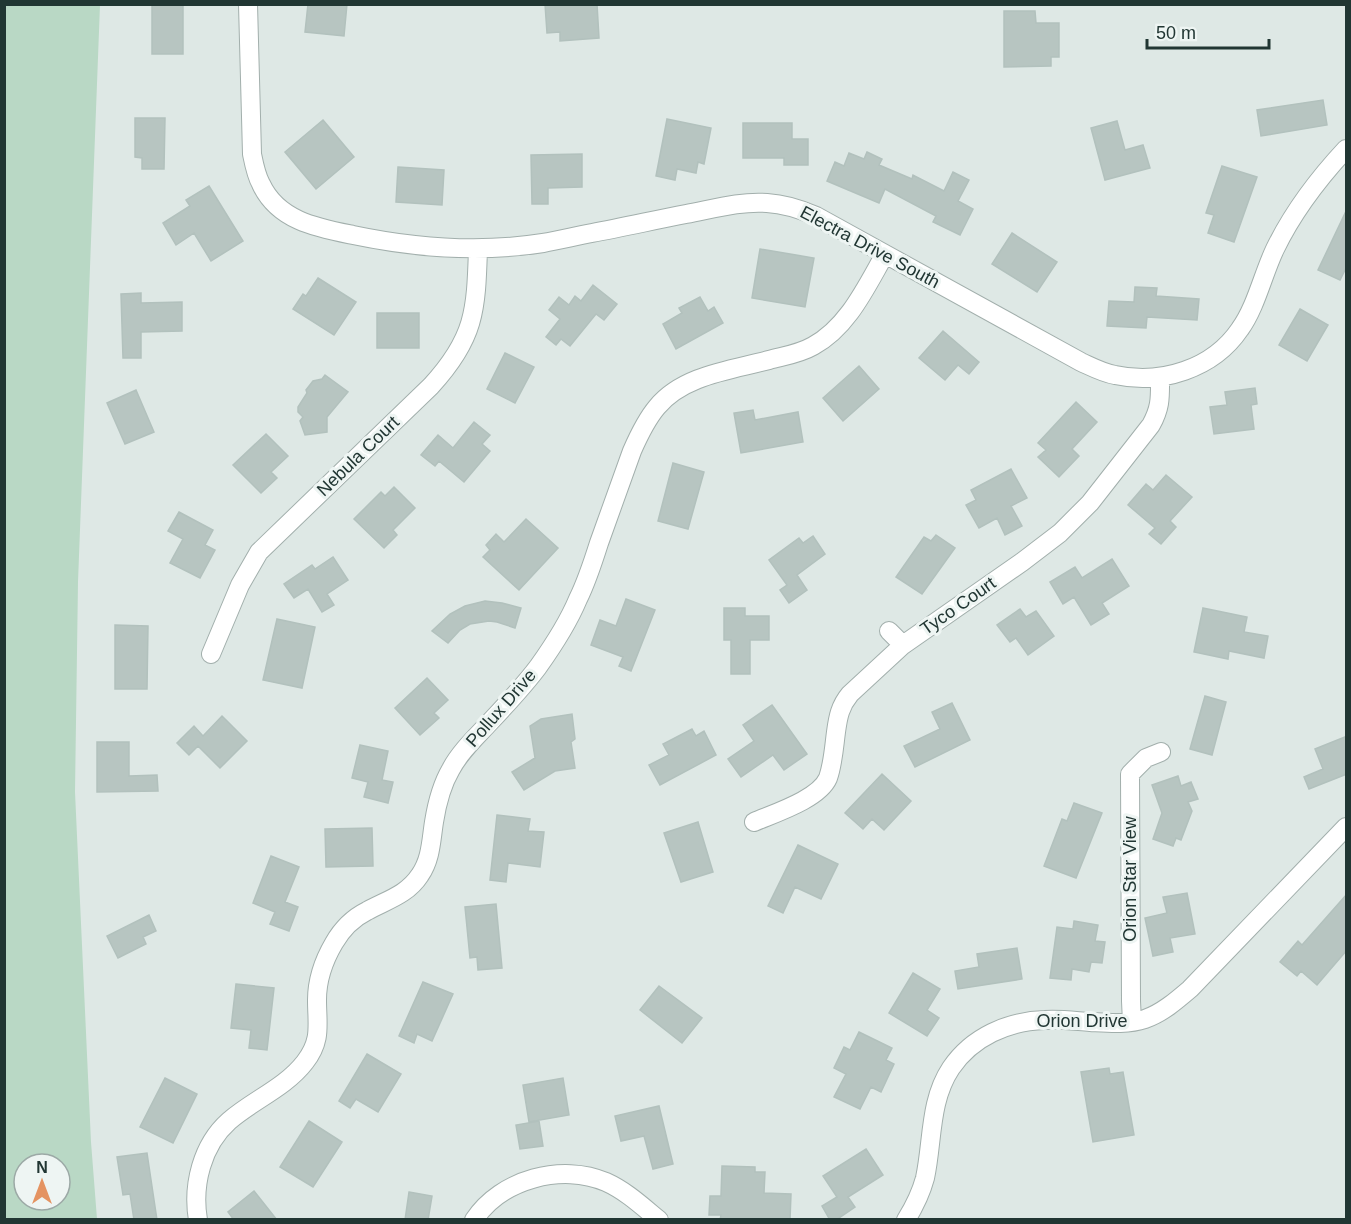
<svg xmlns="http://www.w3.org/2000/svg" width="1351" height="1224" font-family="Helvetica,sans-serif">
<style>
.green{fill:#b9d8c5;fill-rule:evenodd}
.building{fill:#b7c5c1;stroke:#b2c1bd;stroke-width:1.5}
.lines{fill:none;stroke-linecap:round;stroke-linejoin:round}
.minor-casing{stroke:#a2afac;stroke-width:20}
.minor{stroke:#fff;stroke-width:18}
.labels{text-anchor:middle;stroke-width:6;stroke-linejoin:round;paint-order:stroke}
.street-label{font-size:18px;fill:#213633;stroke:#eef5f3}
</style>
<rect width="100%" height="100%" fill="#dee8e5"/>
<path class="green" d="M5 4 100 5 78 582 75 792 91 1142 97 1219H5ZM24 1164H60V1200H24Z"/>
<path class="building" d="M152 4H183V54H152Z
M308 4H347L344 36 305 32Z
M545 4H597L599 38 560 41V32L547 33Z
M1004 11H1035L1036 23H1059V57H1051V66L1004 67Z
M1323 100 1327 125 1261 136 1257 110Z
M135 118H165L164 169H142V158L135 157Z
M667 119 711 128 704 164 698 162 696 173 677 169 675 180 656 176Z
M323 120 354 157 316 189 285 152Z
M1117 121 1125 150 1143 145 1150 168 1105 180 1091 128Z
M743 123H792V139H808V165H784V158H743Z
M867 152 882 159 879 165 912 179 913 175 944 191 953 172 969 180 958 201 973 209 960 235 933 222 936 216 885 189 879 203 827 181 835 162 844 166 849 153 864 159Z
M582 154V187L548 188V204H532L531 155Z
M1222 166 1257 177 1234 242 1208 233 1214 215 1206 213Z
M398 167 444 170 442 205 396 202Z
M209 186 243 241 211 261 194 233 176 245 163 223 190 206 186 200Z
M1347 209V266L1340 280 1318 270Z
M1012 233 1057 262 1037 292 992 264Z
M760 249 814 258 805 307 752 298Z
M318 278 356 302 334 335 293 309 303 294 306 296Z
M593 285 617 304 604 320 596 314 570 346 561 339 556 345 546 337 560 319 549 310 559 297 569 305 575 296 581 301Z
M1135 287 1157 288 1156 296 1199 299 1197 320 1147 317 1146 328 1107 326 1109 301 1134 302Z
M141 293V303L182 302V331L141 332V358H123L121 294Z
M700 297 708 311 714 307 723 323 676 349 663 324 682 313 679 308Z
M1300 309 1328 325 1307 361 1279 345Z
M377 313H419V348H377Z
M943 331 979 362 969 374 958 365 945 380 919 358Z
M505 353 534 367 515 403 487 389Z
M859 366 879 389 843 421 823 398Z
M325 375 348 392 327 417V432L305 435 300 421 303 417 298 412V407L307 393 306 390 313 381 322 379Z
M1255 388 1257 404 1251 405 1254 429 1214 434 1210 407 1227 405 1225 392Z
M136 390 154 432 125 444 107 403Z
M1076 402 1097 422 1072 449 1079 456 1059 477 1038 457 1046 450 1038 443Z
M753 410 755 420 798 412 803 442 741 453 734 413Z
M474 422 490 435 482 444 490 451 464 482 439 461 435 466 421 455 438 435 453 448Z
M266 434 288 456 271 472 277 478 261 493 233 465Z
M673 463 704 472 688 529 658 521Z
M1011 469 1027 498 1011 506 1022 526 1005 535 997 518 979 528 966 505 976 500 971 490Z
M1166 475 1192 497 1170 521 1176 527 1161 544 1149 534 1155 528 1128 505 1146 484 1153 490Z
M394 487 415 508 393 530 397 535 384 548 354 519 381 492 385 496Z
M179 512 213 530 205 545 215 550 200 578 170 563 183 539 168 531Z
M526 519 558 548 519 590 483 557 490 550 486 545 496 534 504 542Z
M936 535 955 548 922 594 896 577 924 537 931 541Z
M813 536 825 554 797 575 807 590 789 603 780 590 787 585 769 560 799 538 803 543Z
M333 557 348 580 327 594 334 605 322 612 308 589 294 598 284 584 312 565 315 569Z
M1112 559 1129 586 1102 603 1109 614 1091 625 1074 597 1063 604 1050 582 1075 567 1082 578Z
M626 599 655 610 631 671 619 666 623 657 591 645 600 620 616 626Z
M485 601 502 603 521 608 515 628 497 622 489 621 470 624 460 630 448 643 432 631 450 614 465 606Z
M724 608H745V616H769V640H750V674H731V640H724Z
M1203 608 1247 617 1244 632 1268 636 1264 658 1229 651 1228 659 1194 652Z
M1020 609 1026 617 1036 611 1054 636 1028 655 1016 638 1010 642 997 625Z
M277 619 315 627 302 688 263 680Z
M115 625 148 626 147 689H115Z
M427 678 448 700 434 713 439 718 420 735 395 708Z
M1205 696 1226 702 1212 755 1190 749Z
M952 703 970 740 915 767 904 746 940 729 932 712Z
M772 705 807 754 784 770 773 755 741 777 728 759 754 741 743 725Z
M572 714 575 739 571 742 575 768 555 771 524 790 512 772 535 758 530 726 541 719Z
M222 716 247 741 220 768 198 746 189 755 177 743 194 726 203 736Z
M692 729 696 736 704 731 716 755 660 785 649 765 669 755 663 744Z
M1347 736V774L1309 789 1304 777 1323 769 1315 749Z
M97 742H129V776L157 775 158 791 97 792Z
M360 745 388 751 382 780 393 782 388 803 364 797 368 782 352 778Z
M882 774 911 801 884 830 872 819 863 829 845 813Z
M1178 776 1181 786 1191 782 1198 799 1188 802 1192 811 1181 840 1176 838 1173 846 1153 839 1162 813 1152 785Z
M1074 803 1102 813 1076 878 1044 866 1062 819 1067 821Z
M497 815 530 819 528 831 544 832 540 867 508 863 506 882 490 880Z
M698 822 713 872 681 882 664 833Z
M372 828 373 866 326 867 325 829Z
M798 845 838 864 821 899 795 887 783 913 768 906Z
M271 856 299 867 285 902 298 907 289 931 270 924 275 912 253 903Z
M1187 893 1195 934 1170 938 1173 952 1153 956 1145 918 1167 913 1163 897Z
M1347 894V950L1317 985 1301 971 1297 976 1280 962 1298 941 1302 945Z
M496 904 502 968 478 970 477 957 470 958 465 907Z
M149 915 156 931 143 937 146 944 118 958 107 936Z
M1074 921 1098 925 1095 941 1105 942 1102 963 1091 962 1089 972 1072 969 1071 980 1050 978 1057 927 1073 929Z
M1017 948 1022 979 958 989 955 971 979 967 977 954Z
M913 973 940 989 927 1010 939 1018 927 1036 889 1013Z
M423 982 453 994 432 1041 417 1034 414 1043 399 1036Z
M236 984 274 988 267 1050 249 1048 251 1030 231 1028Z
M659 986 702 1018 682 1043 640 1010Z
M859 1032 892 1048 886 1060 894 1064 881 1092 871 1087 860 1109 834 1097 846 1074 834 1068 844 1047 850 1050Z
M367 1054 401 1074 378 1112 356 1099 350 1108 339 1101Z
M1109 1068 1110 1074 1123 1072 1134 1135 1093 1142 1081 1072Z
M165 1078 197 1094 173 1143 140 1127Z
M563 1078 569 1115 529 1122 523 1085Z
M659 1106 673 1164 653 1169 644 1136 621 1141 615 1116Z
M309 1121 342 1142 313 1187 280 1167Z
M539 1121 543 1146 520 1149 516 1125Z
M866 1149 883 1175 848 1197 855 1207 836 1220H830L822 1206 837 1197 823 1176Z
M147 1153 157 1220H134L130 1194 123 1195 117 1157Z
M722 1166 755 1167V1172H765L764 1193 791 1194 790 1220H720L721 1215H709L710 1196H721Z
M254 1191 277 1220H234L228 1212Z
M409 1192 432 1196 428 1220H405Z"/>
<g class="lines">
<defs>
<path id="minor" d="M248 4 252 154C254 164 256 175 261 184 278 221 318 228 353 235 415 248 480 253 543 243 560 240 576 236 592 233 624 227 655 220 686 214 713 209 740 201 767 203 784 204 800 209 816 216L1081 362C1092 367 1103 373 1115 375 1161 385 1213 369 1240 329 1256 307 1263 274 1275 249 1293 212 1319 178 1346 149
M889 631 903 645
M211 654 240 585 259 552 431 386C475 338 476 311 478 249
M754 822C775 813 819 799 828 778 833 764 834 747 836 732 838 717 840 706 850 694L903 645 1022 562 1060 533 1090 503 1151 425C1161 407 1160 397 1160 378
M1132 1022 1131 1001 1130 774 1146 758 1161 752
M198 1220C192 1185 202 1145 229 1121 253 1100 285 1088 305 1062 322 1040 317 1025 317 1000 317 980 324 960 334 943 342 929 353 918 367 911 387 900 407 895 420 875 431 859 431 841 434 822 437 803 441 786 451 769 460 752 475 738 489 723 506 705 523 687 538 667 553 646 568 623 578 599 587 581 593 562 599 543 610 512 621 481 632 451 639 435 646 420 657 407 683 375 732 370 769 360 784 356 799 354 813 346 848 327 866 287 885 254
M474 1220C501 1179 562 1163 606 1182 626 1191 642 1206 659 1220
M906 1220C914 1207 921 1193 925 1178 933 1141 929 1101 951 1068 972 1037 1008 1021 1045 1020 1060 1019 1075 1021 1090 1022 1108 1023 1127 1025 1145 1019 1162 1013 1176 1001 1190 989L1346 827"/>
</defs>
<use href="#minor" class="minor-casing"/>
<use href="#minor" class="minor"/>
</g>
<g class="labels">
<g class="street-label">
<text transform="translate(870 247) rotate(28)" y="6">Electra Drive South</text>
<text transform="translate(358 456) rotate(-44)" y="6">Nebula Court</text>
<text transform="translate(958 606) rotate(-35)" y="6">Tyco Court</text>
<text transform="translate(501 708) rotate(-49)" y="6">Pollux Drive</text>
<text transform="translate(1130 879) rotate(-90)" y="6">Orion Star View</text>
<text x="1082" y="1027">Orion Drive</text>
</g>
</g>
<rect width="1351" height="1224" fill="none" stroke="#213633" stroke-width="12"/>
<g transform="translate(42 1182)"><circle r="28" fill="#eef5f3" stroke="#9ca9a6" stroke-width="1.5"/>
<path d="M0-4.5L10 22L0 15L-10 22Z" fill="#e49361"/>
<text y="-9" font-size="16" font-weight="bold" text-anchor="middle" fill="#213633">N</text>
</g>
<path d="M1147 39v9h122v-9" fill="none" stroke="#213633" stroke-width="3"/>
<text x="1156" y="39" font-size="18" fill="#213633" stroke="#eef5f3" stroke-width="4.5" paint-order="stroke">50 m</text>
</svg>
